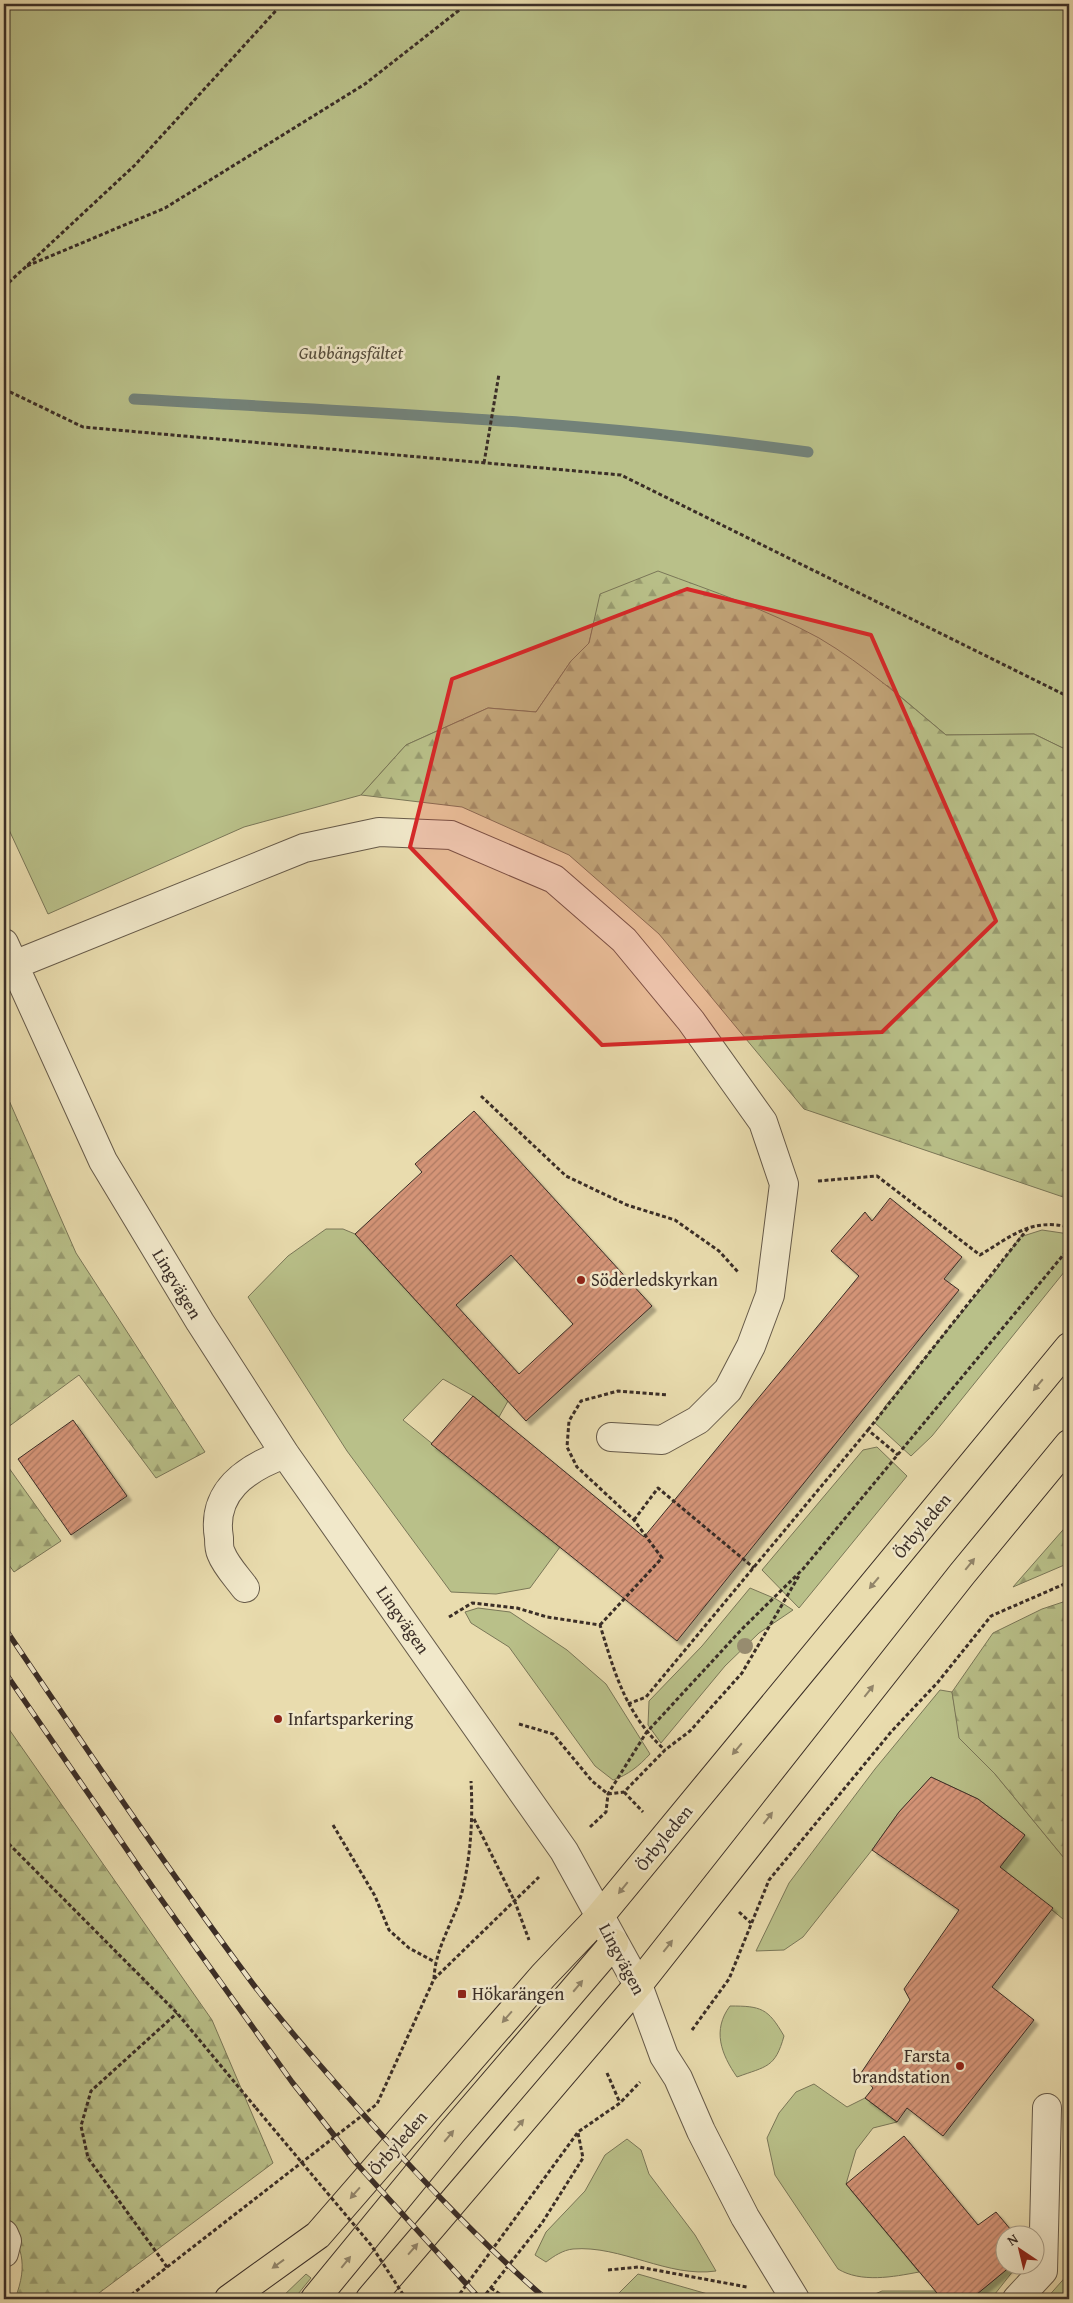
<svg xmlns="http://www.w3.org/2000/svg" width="1073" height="2303" font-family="'Gentium Book Plus',serif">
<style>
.green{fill:#b9c089;stroke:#7a7758}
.forest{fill:url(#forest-firs);stroke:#7a7758}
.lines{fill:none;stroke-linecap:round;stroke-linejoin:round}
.stream{stroke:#738279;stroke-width:11}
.building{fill:url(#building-hatch);stroke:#3b2e27;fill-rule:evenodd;filter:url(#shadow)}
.minor-casing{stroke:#665a49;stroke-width:30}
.major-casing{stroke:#3b2e27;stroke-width:30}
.path{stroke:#3b2e27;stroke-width:3;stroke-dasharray:4 2.5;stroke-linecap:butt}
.minor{stroke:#f1e8ca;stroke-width:28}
.major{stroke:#e9dcae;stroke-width:28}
.rail-casing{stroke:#3b2e27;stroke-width:5.5}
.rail{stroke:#f1e8ca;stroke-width:4;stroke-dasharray:11;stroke-linecap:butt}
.path-bridge{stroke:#3b2e27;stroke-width:3;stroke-dasharray:4 2.5;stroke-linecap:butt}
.tree{fill:#978c6f}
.oneway{fill:#92856a}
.marked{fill:#d62828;fill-opacity:0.2;stroke:#d62828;stroke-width:4;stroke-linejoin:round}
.poi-dot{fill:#8f2418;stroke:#f1e8ca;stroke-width:2}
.labels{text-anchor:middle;stroke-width:5;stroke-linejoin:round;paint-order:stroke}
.park-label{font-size:18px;font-style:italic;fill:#544b3b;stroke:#f1e8ca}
.poi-label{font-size:18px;fill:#3b2e27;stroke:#f1e8ca;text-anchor:start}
.street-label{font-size:18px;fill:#3b2e27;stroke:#f1e8ca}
</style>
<defs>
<pattern id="forest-firs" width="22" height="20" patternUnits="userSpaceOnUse" patternTransform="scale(1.25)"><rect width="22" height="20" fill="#b9c089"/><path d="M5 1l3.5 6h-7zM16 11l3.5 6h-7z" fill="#989c70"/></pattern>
<pattern id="building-hatch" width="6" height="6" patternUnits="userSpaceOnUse" patternTransform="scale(1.25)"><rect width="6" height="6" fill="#d49477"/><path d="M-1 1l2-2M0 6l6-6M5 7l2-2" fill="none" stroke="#ad7962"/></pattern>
<filter id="shadow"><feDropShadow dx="4.5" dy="4.5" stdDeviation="1" flood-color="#0004"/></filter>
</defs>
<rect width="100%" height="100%" fill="#e9dcae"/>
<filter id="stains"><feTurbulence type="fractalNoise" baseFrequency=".004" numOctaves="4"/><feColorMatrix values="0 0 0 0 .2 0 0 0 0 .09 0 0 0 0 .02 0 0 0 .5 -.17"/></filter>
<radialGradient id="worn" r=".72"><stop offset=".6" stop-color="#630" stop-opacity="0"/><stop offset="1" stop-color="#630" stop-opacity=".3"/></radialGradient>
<path class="green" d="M4 4H1069V751L1034 734 946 735 888 686 601 594 589 643 571 661 536 712 488 708 406 745 361 795 244 827 48 914 4 819Z
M326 1229H343L355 1234 508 1401 499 1417 473 1396 443 1379 403 1420 560 1547 530 1588 496 1594 451 1592 347 1451 248 1297 288 1256Z
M1042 1230 1069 1234V1266L932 1436 911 1456 875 1423 886 1405 993 1275 1020 1237Z
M877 1447 907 1476 799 1608 762 1570 863 1450Z
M750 1588 776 1599 793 1610 759 1633 725 1666 661 1743 648 1725 649 1701 702 1646Z
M478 1608 510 1612 567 1650 606 1684 650 1754C639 1766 628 1775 613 1780L595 1766 509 1647 471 1623 465 1612Z
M940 1690 952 1692 960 1738 995 1774 1069 1864V1924L1000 1867 1025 1835 978 1799 931 1777 899 1812 872 1850 803 1937 784 1950 756 1951 789 1883 875 1769Z
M730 2006C761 2006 768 2008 784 2036 775 2068 767 2066 737 2077 721 2054 712 2030 730 2006Z
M814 2084 847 2107 865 2098 897 2122 873 2128 856 2150 846 2184 919 2272C893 2277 861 2283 838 2269L775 2175 767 2138 779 2113 796 2092Z
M627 2139 641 2150 649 2174 695 2235 716 2271C668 2278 621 2245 573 2249 563 2250 554 2256 546 2262L535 2255 546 2232 585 2191 605 2155Z
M1011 2266H1017L991 2299H971Z
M1069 2273V2299H1046Z
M306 2274 311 2278 294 2299H280Z
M638 2274 725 2299H613Z
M882 2291H935L942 2299H870L868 2297Z"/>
<path class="forest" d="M658 571C712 591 768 610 819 638 865 665 905 701 946 735L1034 734 1069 751V1199L804 1109 659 934 569 855 462 807 361 795 406 745 488 708 536 712 571 661 589 643 600 594Z
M4 1089 76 1253 205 1452 156 1478 79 1375 4 1430Z
M4 1461 61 1541 14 1572 4 1558Z
M1069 1523V1563L1013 1587Z
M1069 1600V1864L995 1774 959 1738 952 1692 993 1633 1042 1609Z
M4 1722 212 2020 273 2163 91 2299H15C29 2262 21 2248 4 2214Z"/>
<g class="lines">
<path class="stream" d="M134 399C359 412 585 421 808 452"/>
</g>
<path class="building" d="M474 1111 652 1306 526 1421 355 1234 422 1172 415 1164ZM511 1255 573 1324 519 1374 456 1305Z
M890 1198 962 1257 944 1279 959 1290 677 1641 431 1444 473 1396 644 1537 859 1276 831 1251 865 1212 872 1221Z
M73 1420 127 1496 71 1535 18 1459Z
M931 1777 978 1799 1025 1835 1000 1867 1053 1908 992 1987 1034 2020 943 2136 907 2108 897 2122 865 2098 873 2088 861 2073 910 2000 904 1989 959 1910 872 1850 899 1812Z
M904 2136 978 2225 996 2212 1016 2236H1006V2266H1011L971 2299H942L846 2184Z"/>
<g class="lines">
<defs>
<path id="minor" d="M4 943 103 1161 200 1322 285 1454 564 1851 638 1985 664 2056 678 2078 701 2131 745 2217 795 2299
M14 965 304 848 379 832 451 835 554 879 624 940 691 1021 763 1122 784 1184 770 1295 751 1346 728 1390 698 1420 662 1440 611 1437
M245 1588C237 1577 226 1566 221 1553 219 1549 219 1543 219 1538 211 1492 246 1468 285 1454
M4 2234 7 2241 4 2253
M1017 2299 1043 2271 1047 2108"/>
<path id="major" d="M229 2299 318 2235 543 1976 599 1917 1069 1347
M315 2299 452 2132 614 1943
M370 2299 638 1985 962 1574 1069 1444"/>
</defs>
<use href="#minor" class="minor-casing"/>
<use href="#major" class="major-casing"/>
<path class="path" d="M27 266 165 208 365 84 467 4
M4 287 135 165 282 4
M4 389 83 427 621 475 1069 697
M484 463 499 374
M481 1096 566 1176 627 1205 675 1220 719 1251 738 1272
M818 1181 877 1176 980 1255C1012 1236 1030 1218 1069 1227
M868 1430 1029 1227
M634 1520 658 1488 754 1568
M449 1617 472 1603 517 1608 547 1617 600 1625C615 1674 626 1715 665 1750
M600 1625 662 1558 634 1520 577 1467 567 1447 569 1421 581 1401 618 1391 668 1395
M628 1704 646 1697 868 1430 898 1455
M519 1724 553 1734 592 1781 608 1794 624 1792 665 1750 690 1731 742 1673 800 1574
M624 1792 643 1812
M474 1819 515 1902 529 1940
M333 1825 375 1896 389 1930 409 1948 435 1962
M590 1827 606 1812 608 1794 646 1733 742 1629 803 1569 1069 1248
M4 1839 177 2013 256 2108
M739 1912 751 1923
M434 1979C435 1946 456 1919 463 1888 471 1853 473 1817 471 1781
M692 2030 729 1979 769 1880 891 1732 938 1682 991 1616 1069 1582
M607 2073 620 2103
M167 2267 88 2158 81 2126 91 2091 177 2013
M608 2270 639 2267 747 2287
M491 2288 507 2299
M126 2299 377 2104 434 1979 539 1877
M456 2299 578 2132 620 2103 640 2082
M482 2299 542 2223 583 2158 578 2133"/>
<use href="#minor" class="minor"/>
<use href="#major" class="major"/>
<defs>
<path id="rail" d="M4 1627C85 1747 166 1867 253 1984 287 2029 325 2071 362 2113 420 2178 480 2242 546 2299
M4 1671 156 1892 292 2082 356 2163 480 2299"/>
</defs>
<use href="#rail" class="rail-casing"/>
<use href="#rail" class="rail"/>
<path class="path-bridge" d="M256 2108 371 2245 406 2299"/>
</g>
<circle class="tree" cx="745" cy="1646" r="8"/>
<defs><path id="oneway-solid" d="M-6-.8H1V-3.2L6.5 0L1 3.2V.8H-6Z" transform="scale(1.25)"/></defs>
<g class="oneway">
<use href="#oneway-solid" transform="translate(1038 1385) rotate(130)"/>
<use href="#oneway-solid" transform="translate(970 1564) rotate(-51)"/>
<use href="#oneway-solid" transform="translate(874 1583) rotate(130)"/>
<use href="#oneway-solid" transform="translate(869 1691) rotate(-52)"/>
<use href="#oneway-solid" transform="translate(737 1749) rotate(130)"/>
<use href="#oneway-solid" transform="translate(768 1818) rotate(-52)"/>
<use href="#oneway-solid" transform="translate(623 1888) rotate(129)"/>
<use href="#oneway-solid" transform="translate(668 1946) rotate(-52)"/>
<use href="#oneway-solid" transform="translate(578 1986) rotate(-50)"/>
<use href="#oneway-solid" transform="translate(507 2017) rotate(131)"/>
<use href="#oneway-solid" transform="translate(519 2125) rotate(-49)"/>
<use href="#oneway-solid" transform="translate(449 2136) rotate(-50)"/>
<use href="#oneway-solid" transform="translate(355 2193) rotate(131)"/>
<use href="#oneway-solid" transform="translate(413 2249) rotate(-49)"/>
<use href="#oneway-solid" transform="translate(346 2262) rotate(-51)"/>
<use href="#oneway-solid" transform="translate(278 2264) rotate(144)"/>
</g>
<path class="marked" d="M687 589 871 635 996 921 882 1032 602 1045 410 847 452 679Z"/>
<g class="poi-dot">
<circle cx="581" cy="1280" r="5"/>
<circle cx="278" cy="1719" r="5"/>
<rect x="457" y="1989" width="10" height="10" rx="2.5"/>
<circle cx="960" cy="2066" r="5"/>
</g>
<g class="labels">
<g class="park-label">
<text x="351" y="359">Gubbängsfältet</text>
</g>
<g class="poi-label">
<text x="591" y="1286">Söderledskyrkan</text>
<text x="288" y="1725">Infartsparkering</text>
<text x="472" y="2000">Hökarängen</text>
<text x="950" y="2062" text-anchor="end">Farsta<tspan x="950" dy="21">brandstation</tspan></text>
</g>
<g class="street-label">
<text transform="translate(177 1284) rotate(59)" y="6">Lingvägen</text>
<text transform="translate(922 1526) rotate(-50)" y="6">Örbyleden</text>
<text transform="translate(403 1620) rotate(55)" y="6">Lingvägen</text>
<text transform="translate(664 1838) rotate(-51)" y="6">Örbyleden</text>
<text transform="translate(622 1959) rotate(62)" y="6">Lingvägen</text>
<text transform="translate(398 2143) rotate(-49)" y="6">Örbyleden</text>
</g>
</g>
<rect width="1073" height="2303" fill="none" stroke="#e9dcae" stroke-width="20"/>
<rect x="5" y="5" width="1063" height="2293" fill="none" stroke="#3b2e27" stroke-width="2.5"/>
<rect x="10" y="10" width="1053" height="2283" fill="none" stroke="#3b2e27"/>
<g transform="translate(1020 2250) rotate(325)"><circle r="24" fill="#f1e8ca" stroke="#a89e89"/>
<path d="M0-4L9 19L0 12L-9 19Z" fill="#8f2418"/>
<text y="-8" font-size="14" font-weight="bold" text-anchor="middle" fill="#3b2e27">N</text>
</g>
<rect width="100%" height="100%" filter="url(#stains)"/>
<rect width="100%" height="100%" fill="url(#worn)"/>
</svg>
